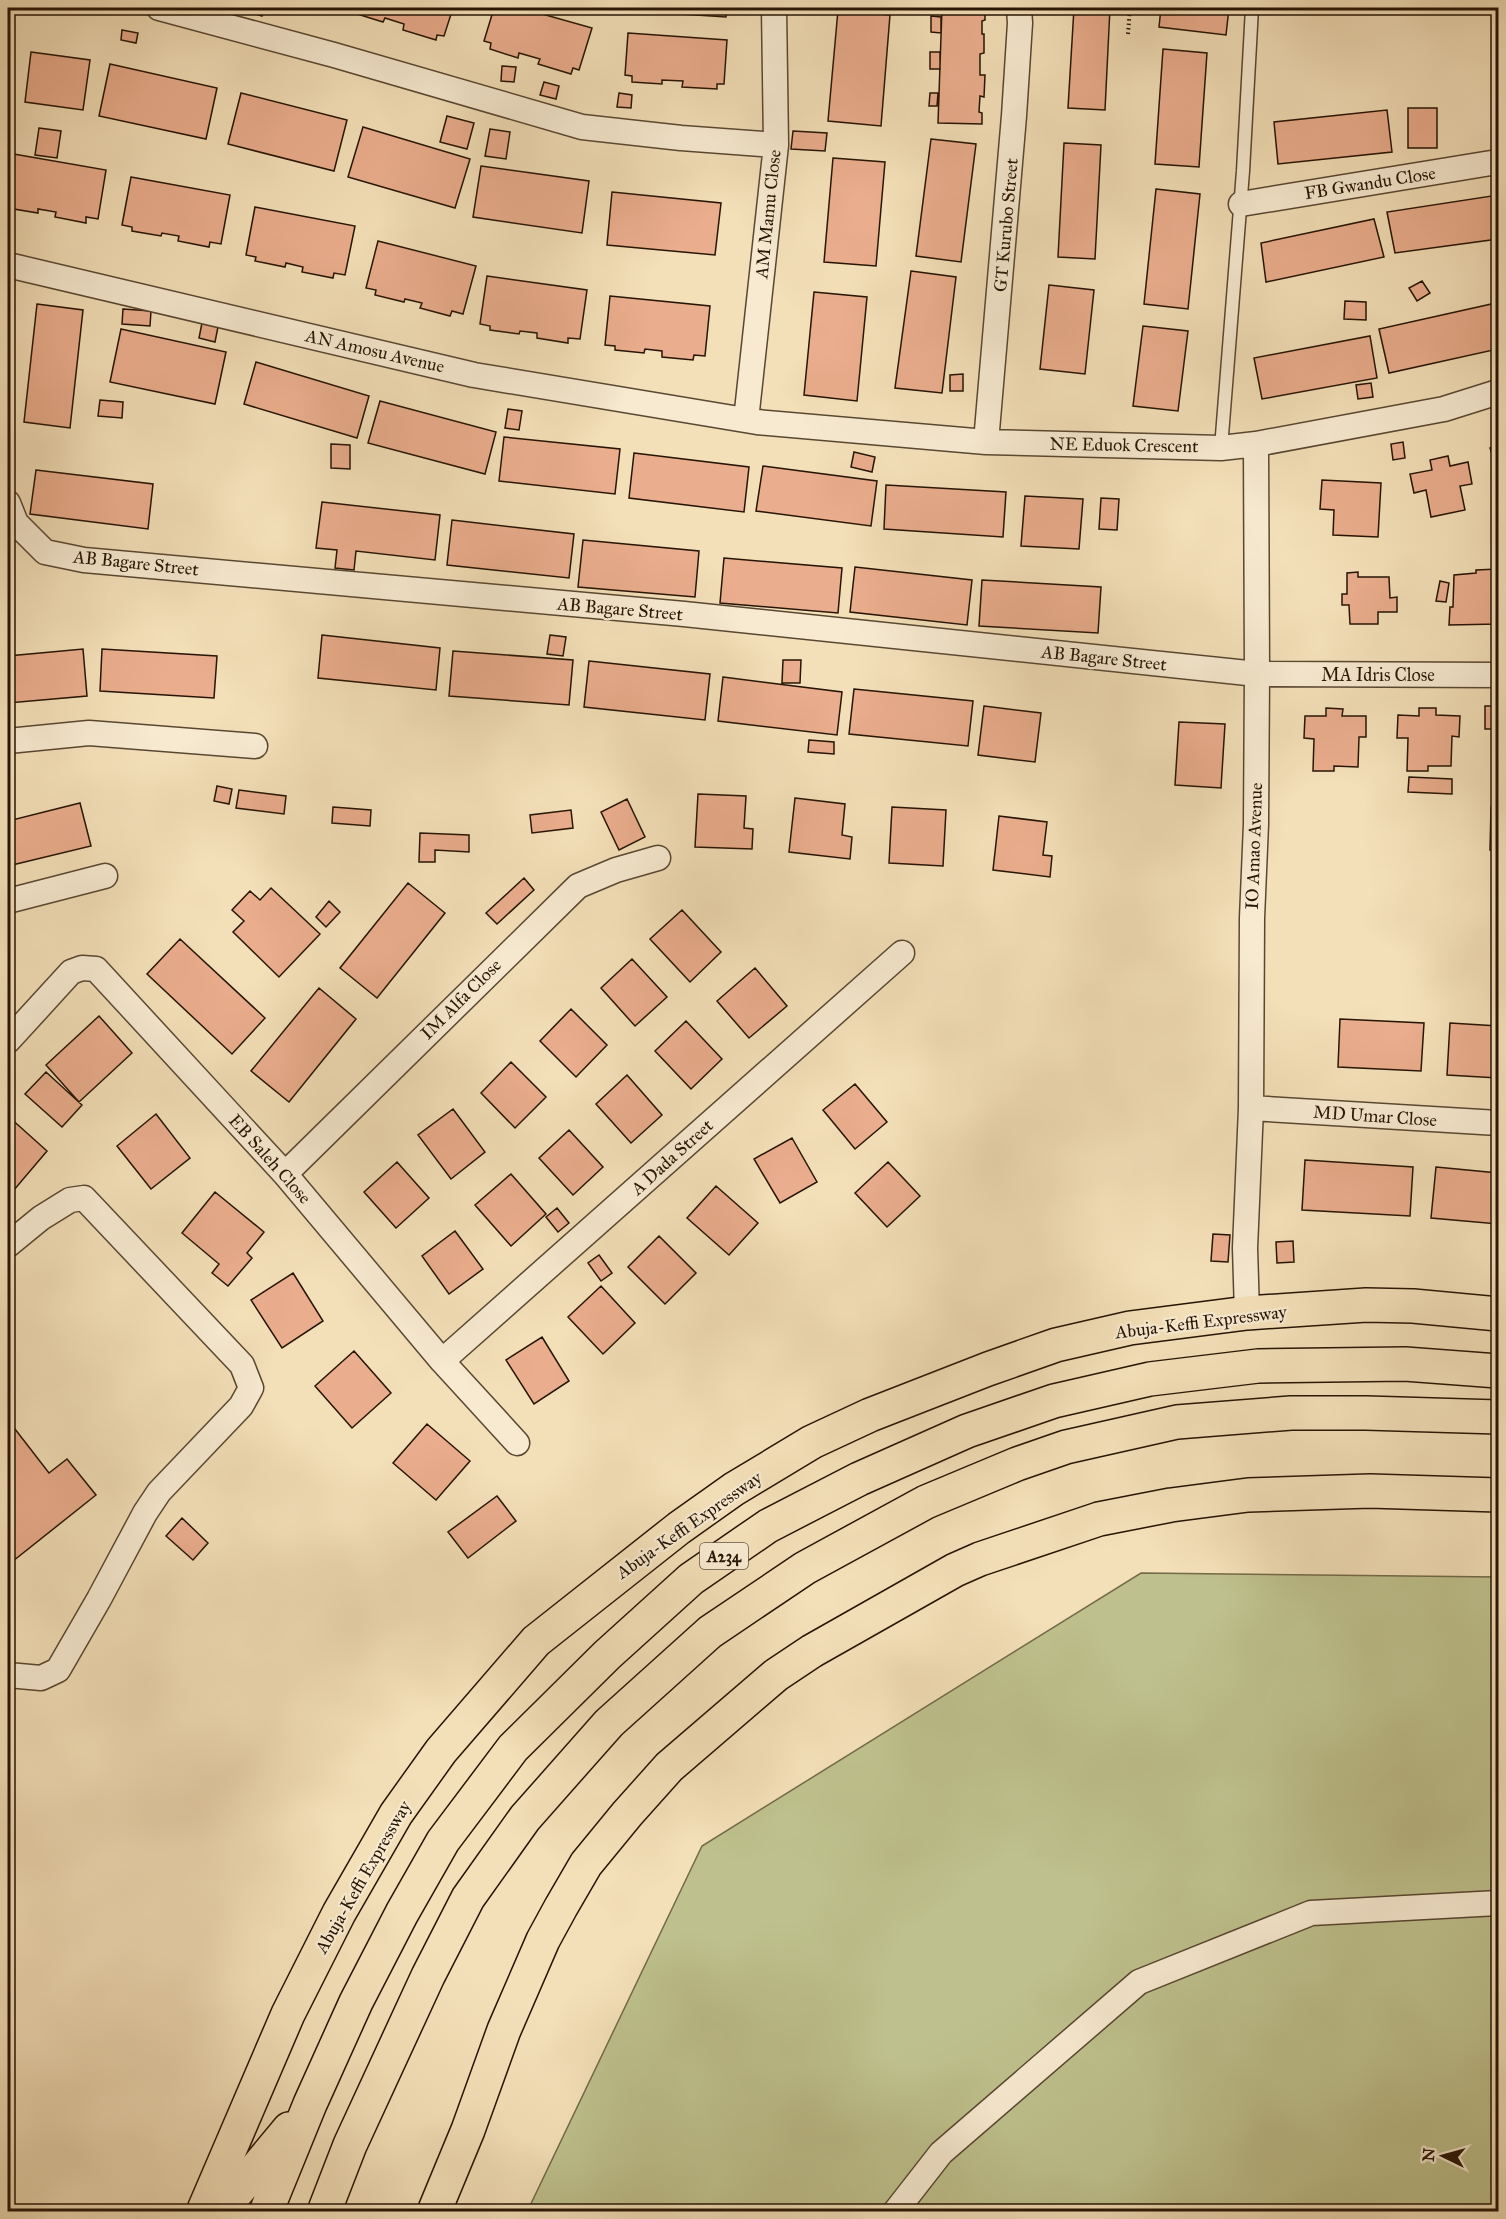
<svg xmlns="http://www.w3.org/2000/svg" width="1506" height="2219" font-family="'IM FELL Great Primer',serif">
<style>
.green{fill:#bec18d;stroke:#726a49;stroke-width:1.5}
.building{fill:#eaad8d;stroke:#261405;stroke-width:1.5}
.lines{fill:none;stroke-linecap:round;stroke-linejoin:round}
.service-casing{stroke:#594732;stroke-width:15}
.minor-casing{stroke:#594732;stroke-width:27}
.trunk-casing{stroke:#261405;stroke-width:36}
.motorway-casing{stroke:#261405;stroke-width:36}
.path{stroke:#261405;stroke-width:4;stroke-dasharray:1.5 3;stroke-linecap:butt}
.service{stroke:#f7ead1;stroke-width:12}
.minor{stroke:#f7ead1;stroke-width:24}
.trunk{stroke:#f3dfb8;stroke-width:33}
.motorway{stroke:#f3dfb8;stroke-width:33}
.labels{text-anchor:middle;stroke-width:4.5;stroke-linejoin:round;paint-order:stroke}
.shield{fill:#f7ead1;stroke:#655442;stroke-width:1.5}
.shield-label{font-size:16px;font-weight:bold;fill:#261405}
.street-label{font-size:18px;fill:#261405;stroke:#f7ead1}
</style>
<rect width="100%" height="100%" fill="#f3dfb8"/>
<filter id="stains"><feTurbulence type="fractalNoise" baseFrequency=".00333" numOctaves="4"/><feColorMatrix values="0 0 0 0 .2 0 0 0 0 .09 0 0 0 0 .02 0 0 0 .5 -.17"/></filter>
<radialGradient id="worn" r=".72"><stop offset=".6" stop-color="#630" stop-opacity="0"/><stop offset="1" stop-color="#630" stop-opacity=".3"/></radialGradient>
<path class="green" d="M1141 1573 1498 1577V2211L527 2212 702 1846Z"/>
<path class="building" d="M247 8H265L262 16 246 11Z
M356 8H453L444 36 437 35 436 40 403 30 404 24 385 18 383 22 354 13Z
M494 8H521L592 28 579 70 573 68 571 74 538 64 540 59 519 53 518 58 490 49 491 43 484 41Z
M682 8H726V17L681 14Z
M942 8H985V20L982 21V34H984V53L980 54V75H985L984 97 980 96 979 112 982 113V124L938 123Z
M1074 8H1110L1105 110 1068 108Z
M1161 8H1229L1226 35 1159 27Z
M838 10 890 15 881 126 828 121Z
M931 16 941 17V33L931 32Z
M122 30 138 33 136 43 121 40Z
M628 33 727 40 724 84H717V89L682 87 683 81 662 80V84L632 82V76L625 75Z
M1163 49 1207 53 1199 167 1155 164Z
M31 52 90 60 83 110 25 102Z
M930 52H940V69H930Z
M110 64 217 88 206 139 99 116Z
M502 66 516 67 514 82 501 81Z
M544 82 559 86 556 99 540 95Z
M241 93 347 120 334 171 228 144Z
M619 93 632 95 631 108 617 107Z
M930 93H938L937 106H929Z
M1408 108H1437V148H1408Z
M1387 110 1392 152 1278 164 1274 122Z
M447 116 474 123 467 149 440 142Z
M363 127 470 159 455 208 348 177Z
M39 128 61 131 57 158 35 155Z
M490 129 510 132 506 159 485 156Z
M793 131 827 133 825 151 791 149Z
M931 139 976 144 961 262 916 256Z
M1064 143 1101 145 1095 259 1058 257Z
M8 153 106 170 98 219 86 217V223L55 217 56 212 38 209V213L8 208Z
M833 158 885 162 876 266 824 262Z
M481 166 589 181 582 233 473 217Z
M131 177 230 195 221 244 210 242 209 247 178 241 179 236 162 233 161 236 132 231V227L122 225Z
M1156 189 1200 194 1188 309 1144 304Z
M612 192 721 203 715 255 607 245Z
M1498 195V239L1395 253 1387 212Z
M255 207 355 226 345 275 334 273 333 278 302 272 303 267 286 263 285 267 255 261 256 257 246 255Z
M1374 219 1384 257 1266 282 1261 243Z
M378 241 476 266 463 314 452 311 450 316 420 308 422 303 405 299 404 302 375 295 376 290 366 288Z
M911 271 956 277 942 393 895 388Z
M487 276 587 290 580 339 568 338V343L537 338V333L520 331 519 334 490 330V326L480 324Z
M1422 281 1430 293 1417 301 1409 288Z
M1049 285 1094 290 1085 374 1040 369Z
M814 292 867 297 857 401 804 395Z
M610 296 710 306 705 356 694 355 693 360 662 357V351L645 349 644 353 615 350V346L605 345Z
M1345 301 1366 302V320L1344 319Z
M1496 303 1498 315V349L1389 373 1379 329Z
M37 304 83 310 70 428 24 422Z
M123 309 151 311 150 326 122 324Z
M202 323 218 327 215 342 199 338Z
M1143 326 1188 331 1178 411 1133 406Z
M121 329 226 352 215 404 110 382Z
M1370 336 1377 378 1262 399 1254 358Z
M256 362 369 396 357 438 244 404Z
M963 374V391H950V375Z
M1371 383 1373 397 1358 399 1356 385Z
M100 400 123 402 122 418 98 416Z
M380 401 496 432 485 474 368 443Z
M508 409 522 411 519 430 505 428Z
M504 437 620 449 615 494 499 481Z
M1403 442 1405 458 1393 460 1391 444Z
M331 444 350 445V469L331 468Z
M1498 445V466H1496L1490 448Z
M854 452 875 457 872 472 851 467Z
M634 453 749 467 744 512 629 498Z
M1448 456 1450 466 1468 462 1472 484 1460 486 1465 510 1431 517 1426 490 1414 493 1410 474 1432 470 1430 460Z
M763 466 877 481 871 526 756 511Z
M36 470 153 484 148 529 30 514Z
M1322 480 1381 483 1378 537 1333 535 1334 510 1320 509Z
M886 485 1006 492 1003 537 884 529Z
M1025 496 1083 499 1079 549 1021 546Z
M1101 498 1119 499 1117 530 1099 529Z
M322 502 440 515 435 560 356 551 354 570 335 568 337 550 316 548Z
M452 520 574 534 569 578 447 565Z
M583 540 699 551 695 597 578 587Z
M724 558 842 568 838 613 720 603Z
M855 567 972 580 967 625 850 612Z
M1498 569V624L1449 625 1450 607H1453L1454 575 1476 573V570Z
M1358 572V577H1389L1390 598 1397 597V612H1378V624H1350L1349 605H1342V594H1347V573Z
M982 580 1101 587 1098 633 979 626Z
M1440 581 1449 583 1446 602 1436 601Z
M322 635 440 648 436 690 318 678Z
M550 635 566 637 563 656 547 654Z
M83 649 87 696 8 703V656Z
M102 649 217 656 214 698 100 691Z
M453 651 573 660 569 705 449 696Z
M783 660H801L800 683H782Z
M589 661 710 674 705 720 584 707Z
M723 677 842 692 837 735 718 721Z
M854 689 973 701 968 746 849 734Z
M984 706 1041 713 1035 762 978 755Z
M1485 706H1498V762H1494L1495 729H1485Z
M1326 708 1343 709 1342 716H1366V737H1359L1358 767 1334 766V771H1313L1314 739 1304 738 1305 716H1326Z
M1419 708H1436V715L1460 716 1459 737 1452 736 1451 766H1428V771H1407L1408 738H1397L1398 715 1419 716Z
M1179 722 1225 724 1221 788 1175 785Z
M809 740 834 742V754L808 752Z
M1409 777 1452 779V794L1408 792Z
M217 786 232 789 229 804 214 801Z
M239 790 286 796 284 814 236 808Z
M698 794 746 796 744 828 753 829 752 849 695 847Z
M795 798 845 804 842 835 852 837 850 859 789 852Z
M627 799 645 837 619 850 601 812Z
M80 803 91 846 8 866V821Z
M333 807 371 810 370 826 332 823Z
M892 807 946 810 943 866 889 863Z
M1491 807H1498V850H1490Z
M571 810 573 828 532 833 530 815Z
M999 816 1047 822 1043 855 1052 856 1050 877 993 870Z
M420 833 469 835V852L435 850V862H419Z
M524 878 534 890 497 924 486 913Z
M408 883 445 913 377 998 340 968Z
M271 888 320 934 279 977 233 932 244 921 232 910 250 891 260 900Z
M329 901 340 912 326 927 316 917Z
M682 910 721 952 690 982 650 939Z
M180 939 265 1018 232 1054 147 974Z
M632 959 667 997 635 1026 601 988Z
M755 968 787 1006 749 1038 717 1001Z
M319 988 356 1019 289 1102 251 1071Z
M571 1009 607 1045 576 1077 540 1041Z
M99 1016 132 1053 79 1102 46 1065Z
M1340 1019 1424 1023 1421 1071 1338 1067Z
M686 1021 722 1059 691 1089 655 1051Z
M1450 1023 1498 1026V1078L1447 1075Z
M511 1062 546 1097 515 1128 481 1093Z
M46 1072 82 1105 62 1127 25 1094Z
M627 1075 662 1115 631 1143 596 1104Z
M855 1084 887 1122 855 1149 823 1110Z
M453 1109 485 1152 451 1179 418 1135Z
M156 1114 190 1158 151 1189 117 1146Z
M8 1116 47 1151 8 1197Z
M569 1130 603 1167 573 1195 539 1158Z
M792 1138 817 1182 780 1203 754 1159Z
M1305 1160 1413 1167 1410 1216 1302 1210Z
M397 1162 429 1198 396 1228 364 1192Z
M888 1162 920 1196 887 1227 855 1193Z
M1436 1167 1498 1173V1224L1431 1218Z
M511 1174 546 1214 511 1246 475 1205Z
M716 1186 758 1223 729 1255 687 1218Z
M215 1192 264 1232 247 1253 252 1258 228 1286 212 1273 219 1264 182 1233Z
M557 1208 569 1223 558 1232 546 1217Z
M455 1231 483 1269 449 1294 422 1256Z
M1213 1234 1230 1235 1228 1262 1211 1261Z
M659 1236 696 1273 665 1304 628 1267Z
M1293 1241 1294 1262 1277 1263 1276 1242Z
M599 1255 612 1273 601 1281 588 1263Z
M293 1273 323 1321 282 1348 251 1300Z
M601 1286 635 1323 603 1354 568 1317Z
M542 1337 569 1381 534 1404 506 1360Z
M354 1351 391 1393 352 1428 315 1386Z
M8 1420 49 1473 67 1459 96 1495 8 1565V1504L11 1501 8 1497Z
M427 1424 470 1461 436 1500 393 1463Z
M497 1496 516 1521 468 1558 448 1532Z
M182 1518 208 1543 193 1560 166 1536Z"/>
<g class="lines">
<defs>
<path id="service" d="M1221 448 1243 171 1252 8"/>
<path id="minor" d="M159 8 334 55 582 127 681 138 776 145
M1241 204 1491 163 1498 164
M8 265 474 375 757 422 986 442 1221 448 1256 444 1444 409 1498 392
M746 420 776 145 774 8
M986 442 1014 116 1020 23 1019 8
M8 503 16 523 45 552 84 560 684 614 1257 674 1498 675
M8 741 89 733 255 746
M8 901 105 876
M8 1041 71 972 82 968 96 969 285 1174 442 1361 517 1443
M1251 1108 1498 1123
M285 1174 578 886 616 870 658 858
M8 1245 41 1218 70 1200 84 1198 242 1365 251 1388 241 1406 159 1492 145 1513 99 1599 58 1670 41 1678 8 1675
M1247 1313 1245 1248 1251 1108 1252 918 1256 824 1257 674 1256 444
M442 1361 902 953
M895 2212 941 2153 1139 1982 1311 1913 1498 1903"/>
<path id="trunk" d="M203 2212 288 2014 339 1913 396 1814 441 1751 536 1641 679 1528 734 1489 812 1442 870 1415 988 1369 1056 1345 1130 1328 1247 1313 1366 1305 1413 1306 1498 1314
M434 2212 468 2130 504 2030 543 1940 561 1907 586 1864 627 1814 669 1767 776 1675 812 1651 955 1570 980 1559 1099 1519 1171 1505 1248 1495 1370 1491 1498 1495"/>
<path id="motorway" d="M220 2212 289 2129
M266 2212 310 2104 356 2002 402 1913 443 1841 513 1748 607 1655 691 1579 768 1526 859 1479 967 1431 1054 1401 1150 1379 1258 1366 1405 1364 1498 1371
M324 2212 350 2145 428 1976 468 1898 525 1818 609 1723 710 1632 805 1568 926 1502 1017 1464 1066 1447 1177 1422 1291 1413H1366L1498 1417"/>
</defs>
<use href="#service" class="service-casing"/>
<use href="#minor" class="minor-casing"/>
<use href="#trunk" class="trunk-casing"/>
<use href="#motorway" class="motorway-casing"/>
<path class="path" d="M1128 34 1130 8"/>
<use href="#service" class="service"/>
<use href="#minor" class="minor"/>
<use href="#trunk" class="trunk"/>
<use href="#motorway" class="motorway"/>
</g>
<g class="labels">
<rect class="shield" x="700" y="1543" width="48" height="26" rx="4.5"/>
<g class="shield-label">
<text x="724" y="1562">A234</text>
</g>
<g class="street-label">
<text transform="translate(1370 183) rotate(-9)" y="6">FB Gwandu Close</text>
<text transform="translate(768 214) rotate(-84)" y="6">AM Mamu Close</text>
<text transform="translate(1006 225) rotate(-85)" y="6">GT Kurubo Street</text>
<text transform="translate(375 351) rotate(13)" y="6">AN Amosu Avenue</text>
<text transform="translate(1124 445) rotate(1)" y="6">NE Eduok Crescent</text>
<text transform="translate(136 563) rotate(6)" y="6">AB Bagare Street</text>
<text transform="translate(620 609) rotate(5)" y="6">AB Bagare Street</text>
<text transform="translate(1104 658) rotate(6)" y="6">AB Bagare Street</text>
<text x="1378" y="681">MA Idris Close</text>
<text transform="translate(1254 846) rotate(-88)" y="6">IO Amao Avenue</text>
<text transform="translate(461 999) rotate(-45)" y="6">IM Alfa Close</text>
<text transform="translate(1375 1116) rotate(4)" y="6">MD Umar Close</text>
<text transform="translate(672 1157) rotate(-42)" y="6">A Dada Street</text>
<text transform="translate(270 1159) rotate(48)" y="6">EB Saleh Close</text>
<text transform="translate(1201 1322) rotate(-7)" y="6">Abuja-Keffi Expressway</text>
<text transform="translate(689 1525) rotate(-35)" y="6">Abuja-Keffi Expressway</text>
<text transform="translate(363 1877) rotate(-60)" y="6">Abuja-Keffi Expressway</text>
</g>
</g>
<rect width="1506" height="2219" fill="none" stroke="#f3dfb8" stroke-width="30"/>
<rect x="9" y="9" width="1488" height="2201" fill="none" stroke="#261405" stroke-width="3"/>
<rect x="15" y="15" width="1476" height="2189" fill="none" stroke="#261405" stroke-width="1.5"/>
<g transform="translate(1443 2156) rotate(275)" stroke="#f7ead1" stroke-width="4.5" paint-order="stroke">
<path d="M0-4.5L10 22L0 15L-10 22Z" fill="#261405"/>
<text y="-9" font-size="16" font-weight="bold" text-anchor="middle" fill="#261405">N</text>
</g>
<rect width="100%" height="100%" filter="url(#stains)"/>
<rect width="100%" height="100%" fill="url(#worn)"/>
</svg>
